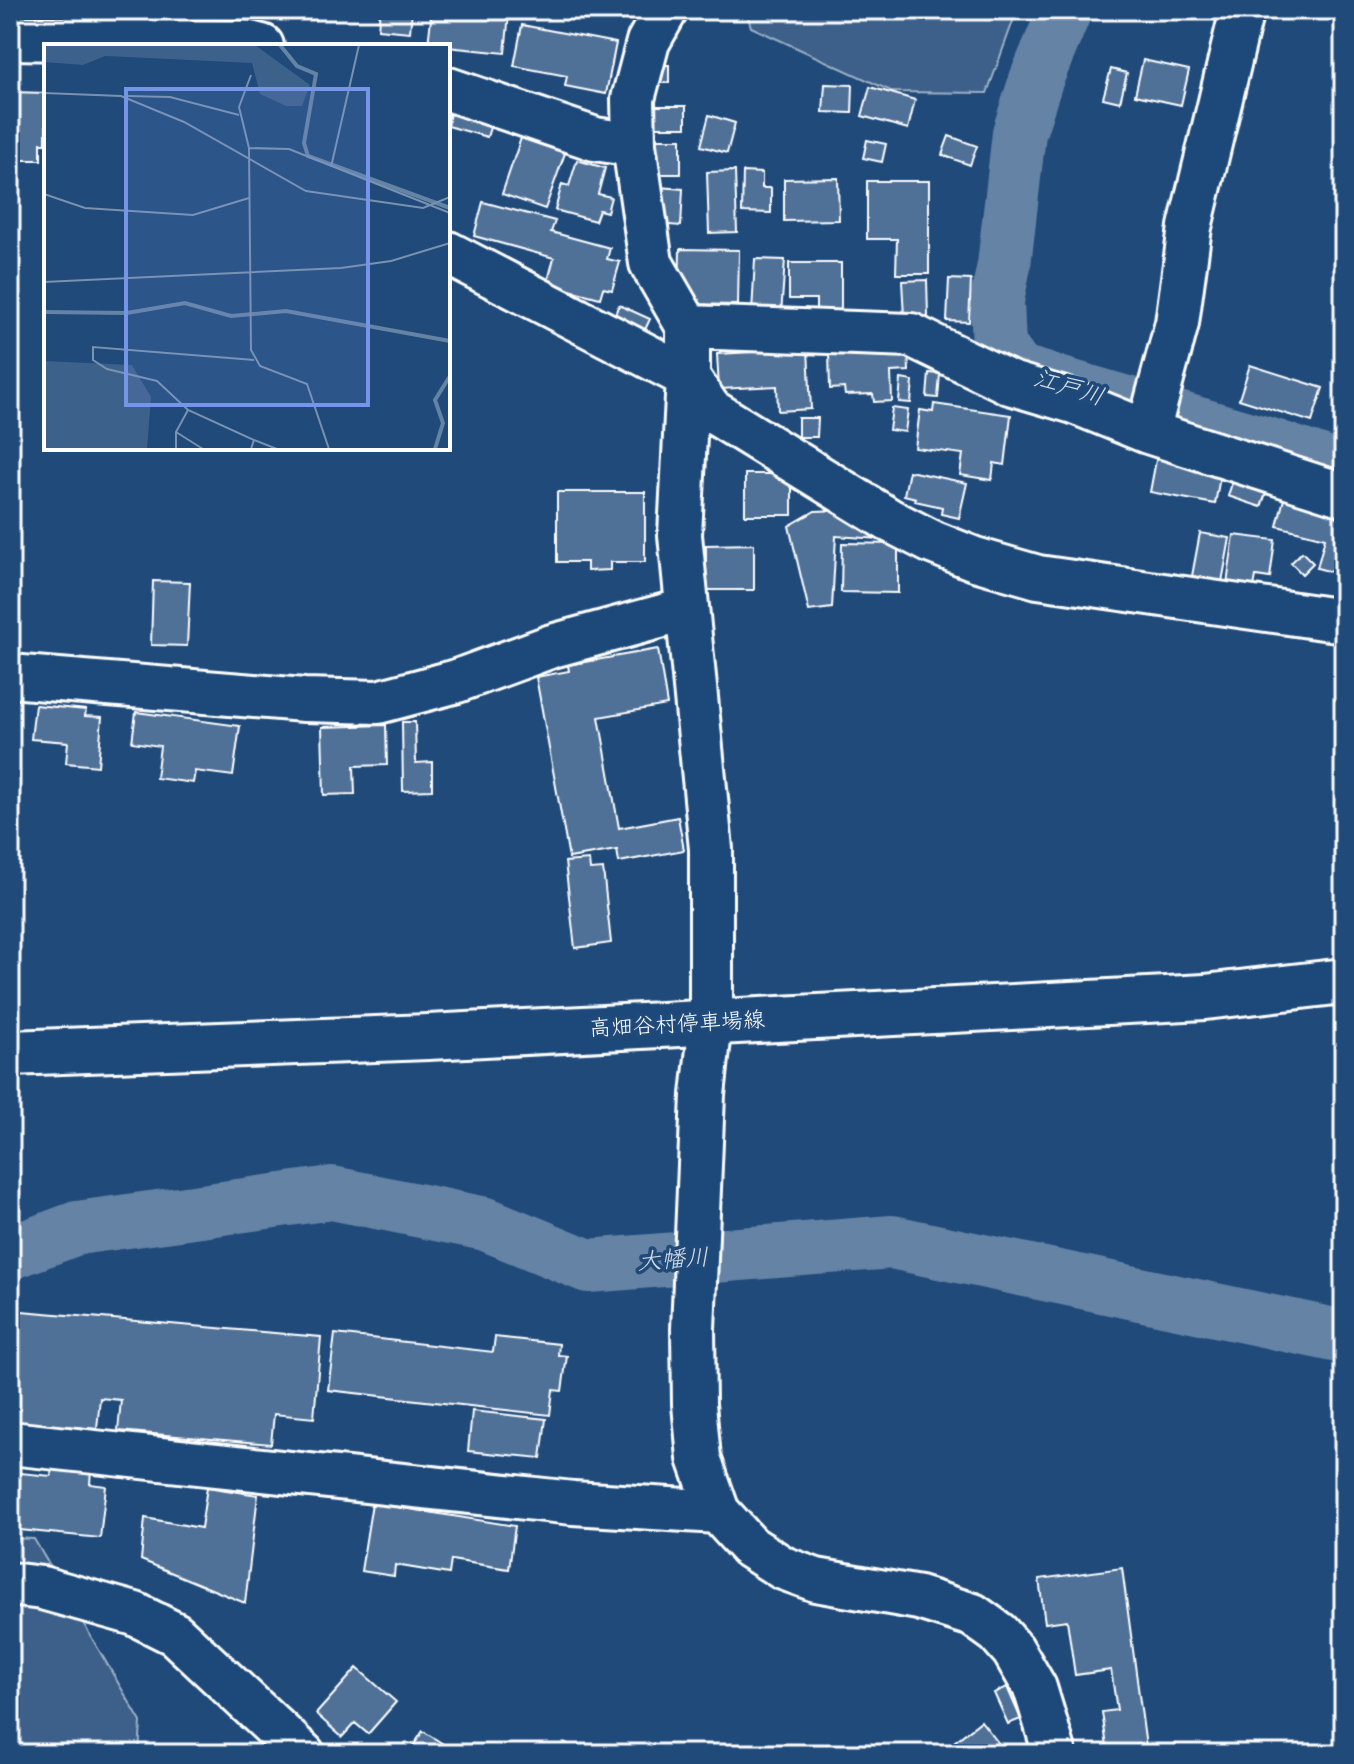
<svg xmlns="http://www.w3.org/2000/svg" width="1354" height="1764" font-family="'Balsamiq Sans','Klee One',sans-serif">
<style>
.green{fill:#3c618b;stroke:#9eb0c5;stroke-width:2}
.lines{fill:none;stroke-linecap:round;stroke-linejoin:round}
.river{stroke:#6583a4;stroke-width:54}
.building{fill:#507197;stroke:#fff;stroke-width:2}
.minor-casing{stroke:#fff;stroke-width:48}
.major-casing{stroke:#fff;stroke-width:50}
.minor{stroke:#1f4a7a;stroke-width:42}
.major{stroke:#1f4a7a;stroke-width:44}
.labels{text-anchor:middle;stroke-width:7;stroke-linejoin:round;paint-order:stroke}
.street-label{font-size:22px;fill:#fff;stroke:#1f4a7a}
.water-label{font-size:24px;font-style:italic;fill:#d8e0e8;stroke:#1f4a7a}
.inset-river{fill:none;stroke:#6583a4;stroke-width:4}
.inset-road{fill:none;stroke:#7992af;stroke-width:2}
.view{fill:#7795e8;fill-opacity:0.15;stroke:#7795e8;stroke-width:4}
.inset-edge{fill:none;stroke:#fff;stroke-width:4}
</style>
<rect width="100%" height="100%" fill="#1f4a7a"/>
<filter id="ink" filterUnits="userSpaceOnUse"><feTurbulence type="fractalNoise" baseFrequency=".0125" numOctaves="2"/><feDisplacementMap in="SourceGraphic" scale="16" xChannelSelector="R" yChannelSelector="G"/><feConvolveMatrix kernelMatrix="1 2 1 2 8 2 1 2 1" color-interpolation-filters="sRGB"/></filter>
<g filter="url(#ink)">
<path class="green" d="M746 10H1017L987 93 893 92 751 27Z
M10 1538 34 1539 141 1722 139 1754H10Z"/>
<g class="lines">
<path class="river" d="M1065 10 1036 80 1019 133 1004 265 997 301 999 346 1017 371 1277 447 1344 470
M10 1253 77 1228 332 1193 486 1224 588 1266 892 1242 1344 1337"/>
</g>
<path class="building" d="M250 10H280V15L250 13Z
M293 10H312V15L293 13Z
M380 10H412L410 32 378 29Z
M432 10H487L509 14 505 53 428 45Z
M522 25 616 43 606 94 565 86 567 76 514 66Z
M1143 60 1189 70 1181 105 1135 95Z
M658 65H669V83H658Z
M1111 69 1127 73 1120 102 1103 98Z
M825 84 853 85 852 113 823 112Z
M870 87 915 100 908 129 862 116Z
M10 92 46 93V143H41V160H10Z
M451 103 494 115 487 137 448 126Z
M654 106H686V127H654Z
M709 115 735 123 727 153 701 146Z
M949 136 977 146 970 165 942 155Z
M521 138 565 153 545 209 502 194Z
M654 139H681V174H654Z
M867 140 886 144 882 162 863 158Z
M577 160 605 168 598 194 611 197 607 212 599 210 595 221 555 210 562 184 569 186Z
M735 171 737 232 709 233 707 172Z
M743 172 762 173V188H771V213L742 212Z
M838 178 839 220 784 221V179Z
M867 181H929V274H896L897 239H867Z
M659 187 683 189 681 226 657 224Z
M483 202 555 221 551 232 610 248 607 259 620 262 612 290 603 288 600 298 547 284 554 258 474 236Z
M680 249 739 250 738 305 679 304Z
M755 259 785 260 781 315 752 313Z
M789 263H841V312L816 311V299H789Z
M949 279 971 280 969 322 947 321Z
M927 280 928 316 904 317 902 281Z
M619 305 650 319 639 343 608 329Z
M808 349 811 409 778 411 777 386 719 389 717 354Z
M908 349 909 371 891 372 892 401 874 402 873 394 845 395 844 388 830 389 829 353Z
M1250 365 1323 388 1312 422 1239 399Z
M929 373 940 374 938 398 927 397Z
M901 379 913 381 911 403 899 402Z
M934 404 1011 415 1005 465 994 463 992 480 960 475 963 454 915 448 920 410 933 412Z
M892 408 908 410 905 432 889 430Z
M798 418H818L817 437H798Z
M1157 455 1222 466 1215 504 1150 492Z
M1236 470 1270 482 1261 507 1228 496Z
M909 471 967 483 959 518 941 514 942 507 915 501 916 498 904 495Z
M745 474H779V480H792V515H745Z
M1287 487 1344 508 1343 575 1317 568 1325 538 1277 526Z
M557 492H645V562H610V570L587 571V562H557Z
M844 510 881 539 836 536 832 608 809 611 789 526 815 511Z
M1200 533 1230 538 1222 582 1192 576Z
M1234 535 1275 540 1270 578 1256 576 1254 587 1227 584Z
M842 543 898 544V593L841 592Z
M754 544V590H706V545Z
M1302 552 1313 563 1302 574 1291 563Z
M153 581 190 582 187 646 151 645Z
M658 649 667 705 599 717 619 828 678 817 684 850 619 862 617 850 569 858 536 677 569 671 568 665Z
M35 705 86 710 85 716 102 717 98 766 66 763 68 742 31 739Z
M136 712 240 726 233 776 195 771 193 783 156 778 160 746 132 742Z
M402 722H415L416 763 432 762V790L403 791Z
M386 725 387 765 354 766 355 794 324 795 322 727Z
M589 860 590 870 603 869 611 943 575 948 565 862Z
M10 1310 321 1337 314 1418 274 1414 271 1444 118 1431 121 1400 100 1398 97 1429 10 1421Z
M335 1334 493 1352 495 1337 559 1344 558 1355 567 1356 562 1391 553 1390 550 1415 328 1390Z
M472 1411 546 1419 541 1458 468 1451Z
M52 1466 91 1470 90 1484 106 1486 100 1538 10 1529V1472L51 1476Z
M207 1487 258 1495 245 1603 141 1560 145 1518 201 1528Z
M372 1503 515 1526 509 1569 451 1560 449 1574 395 1565 394 1576 361 1571Z
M1122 1568 1147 1754H1108L1102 1712 1117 1710 1111 1670 1075 1675 1067 1620 1045 1623 1039 1579Z
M357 1668 396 1702 368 1734 355 1723 342 1737 316 1714Z
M1007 1687 1021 1719 1008 1724 994 1693Z
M981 1721 1007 1754H955L949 1746Z
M423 1731 454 1751 452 1754H408Z"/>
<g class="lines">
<defs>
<path id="minor" d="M666 10 648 42 633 99 634 145 651 263 688 327V377L680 535 711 849V1021L703 1095 693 1329 694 1404 699 1458 718 1512 750 1547 783 1568 816 1580 919 1598 973 1615 998 1633 1013 1650 1035 1688 1055 1754
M10 38 246 42 262 46
M448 89 595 139 634 145
M448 253 688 377 710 410 889 520 932 542 975 559 1038 577 1344 621
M688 327 911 335 1010 383 1074 402 1148 432 1344 495
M1148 432 1177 323 1190 227 1242 10
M10 676 304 700 378 702 457 681 552 646 685 610
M10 1443 573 1503 718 1512
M10 1584 42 1588 135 1614 175 1634 303 1754"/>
<path id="major" d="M10 1053 428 1037 1205 997 1344 981"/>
</defs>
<use href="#minor" class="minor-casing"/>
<use href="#major" class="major-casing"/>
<use href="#minor" class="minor"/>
<use href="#major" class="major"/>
</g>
</g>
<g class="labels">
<g class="street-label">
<text transform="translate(677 1023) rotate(-3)" y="8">高畑谷村停車場線</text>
</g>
<g class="water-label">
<text transform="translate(1069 387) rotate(17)" y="8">江戸川</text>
<text transform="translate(673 1259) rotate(-4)" y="8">大幡川</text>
</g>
</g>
<g transform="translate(44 44)">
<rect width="406" height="406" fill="#1f4a7a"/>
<path d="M0 1H211L266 41 258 62H242L216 50 208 19 61 12 39 21 0 18ZM0 317 88 321 107 353 103 405H0Z" fill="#3c618b"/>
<path class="inset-river" d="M236 1 253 22 272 30 260 99 264 112 406 164M0 268 83 269 141 259 187 272 242 267 406 297M391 405 399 379 391 356 406 332"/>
<path class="inset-road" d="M207 31 195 63 205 104 207 306 216 322 263 340 285 405M0 49 77 52 140 78 262 147 379 164 406 153M83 52 126 53 195 71M205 104 245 105 406 169M287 123 315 1M0 150 41 164 149 171 205 154M0 238 297 224 347 217 406 199M132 388 159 405M210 396 233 405M132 405V388L144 366M207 405 210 396 144 366 113 337 63 325 49 316V303L210 316"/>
<path class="view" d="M82 45H324V361H82Z"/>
<rect width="406" height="406" class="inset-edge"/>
</g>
<rect width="1354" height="1764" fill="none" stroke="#1f4a7a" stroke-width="40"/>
<rect x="20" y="20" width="1314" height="1724" fill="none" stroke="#fff" stroke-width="3" filter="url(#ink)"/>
</svg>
